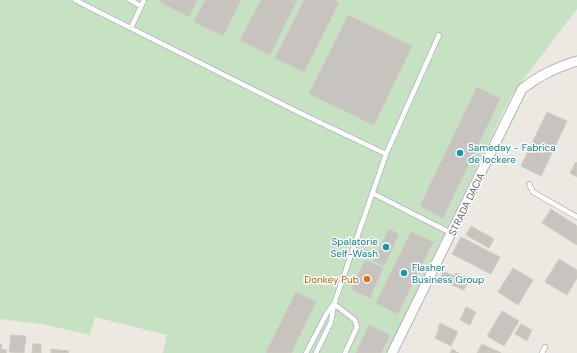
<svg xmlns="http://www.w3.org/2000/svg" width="577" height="353" font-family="'DM Sans',sans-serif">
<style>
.green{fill:#c7e1c3}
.building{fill:#c7c4c0;stroke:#d0cac2}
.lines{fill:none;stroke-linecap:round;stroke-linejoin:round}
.lane-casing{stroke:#b0b4b7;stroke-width:6}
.street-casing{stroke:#b0b4b7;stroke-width:11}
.lane{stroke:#fff;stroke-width:4.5}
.street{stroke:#fff;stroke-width:9}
.culture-dot{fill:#0f9aa8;stroke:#fff;stroke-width:1.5}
.food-dot{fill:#e8710a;stroke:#fff;stroke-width:1.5}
.labels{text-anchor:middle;stroke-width:3;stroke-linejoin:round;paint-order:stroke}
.culture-label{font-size:10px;fill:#0d838f;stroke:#fff;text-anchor:start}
.street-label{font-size:10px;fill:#5b5f62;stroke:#fff}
.food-label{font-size:10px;fill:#c56008;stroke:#fff;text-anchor:end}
</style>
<rect width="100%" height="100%" fill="#ece9e3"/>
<path class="green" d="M0 0H577V9L511 96 387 353H163L167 335 95 317 90 335 41 324 0 319Z"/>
<path class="building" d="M161 0H197L189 17 160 2Z
M205 0H241L223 36 194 22Z
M261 0H297L270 55 240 40Z
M304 0H334L339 3 304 72 275 58Z
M348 15 412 46 374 125 309 94Z
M477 87 500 99 443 218 420 206Z
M547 112 567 121 541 176 521 166Z
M576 162 577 163V177L570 173Z
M551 209 577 226V245L542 223Z
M471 226 494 239 489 248 466 235Z
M389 229 399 234 384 266 373 261Z
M411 232 433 242 398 314 376 303Z
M461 237 500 257 491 274 452 254Z
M559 259 577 270V278L567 295 545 282Z
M365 260 383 268 370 298 351 289Z
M513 268 533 280 518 305 498 292Z
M443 271 454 276 456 273 469 278 464 290 440 280Z
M296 292 316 302 291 353H266Z
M466 307 476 312 470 325 460 320Z
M502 311 519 321 504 346 487 336Z
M440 323 458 332 451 346 435 338 439 329 438 328Z
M521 324 532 330 527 341 515 334Z
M369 325 390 335 381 353H356Z
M11 335 26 336 24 353 9 352Z
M0 344 2 345 1 349 7 350 6 353H0Z
M33 344H41V353H32Z
M482 344 501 353H477Z
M51 349 69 351 68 353H51Z
M452 349 459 353H450Z"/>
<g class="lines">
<defs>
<path id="lane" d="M75 0 298 112 386 154
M130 0 141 6
M131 28 144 0
M529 184 533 192 577 217
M372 193 451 233
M334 304 355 320 357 327 345 353
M306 353 327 313 334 304
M316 353 331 322 334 304 386 154 439 35
M542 353 545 347"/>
<path id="street" d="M392 353 522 89C540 75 555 68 577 61"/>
</defs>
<use href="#lane" class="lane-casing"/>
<use href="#street" class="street-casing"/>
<use href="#lane" class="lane"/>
<use href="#street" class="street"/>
</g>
<g class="culture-dot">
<circle cx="460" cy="153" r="4"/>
<circle cx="386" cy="247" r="4"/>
<circle cx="404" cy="273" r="4"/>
</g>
<circle class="food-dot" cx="367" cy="279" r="4"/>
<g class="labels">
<g class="culture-label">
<text x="468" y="151">Sameday - Fabrica<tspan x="468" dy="12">de lockere</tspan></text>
<text x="378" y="245" text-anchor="end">Spalatorie<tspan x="378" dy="12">Self-Wash</tspan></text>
<text x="412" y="271">Flasher<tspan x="412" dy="12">Business Group</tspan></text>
</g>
<g class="street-label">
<text transform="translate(466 204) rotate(-64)" y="4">STRADA DACIA</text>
</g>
<g class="food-label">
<text x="359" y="283">Donkey Pub</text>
</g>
</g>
</svg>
